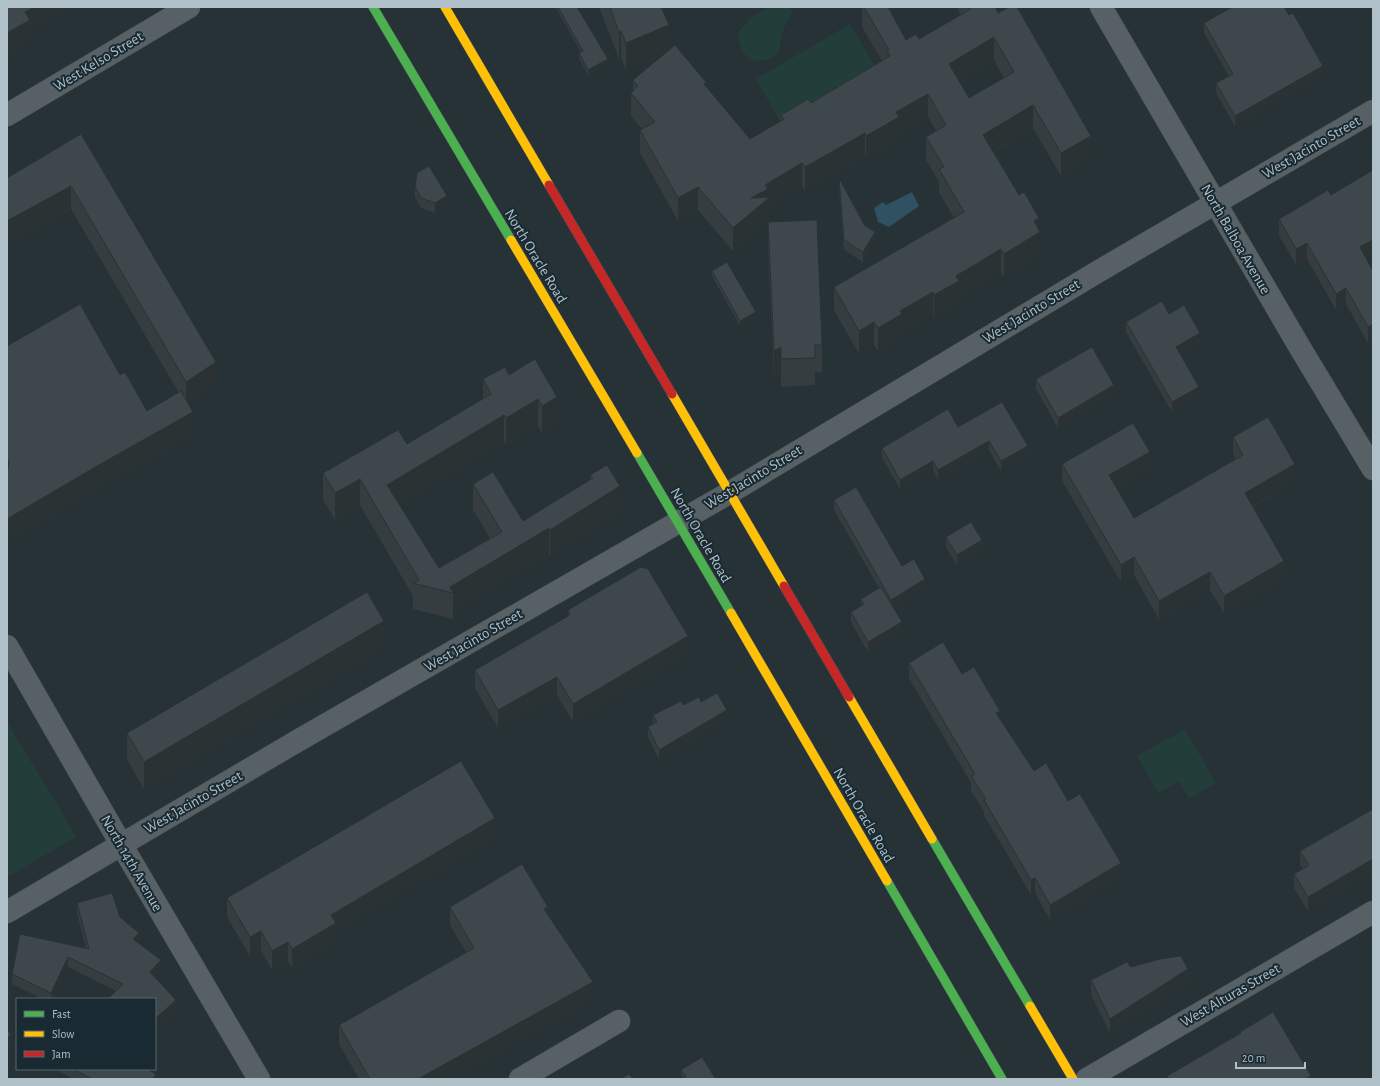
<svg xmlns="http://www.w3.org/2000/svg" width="1380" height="1086" font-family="'Alegreya Sans',sans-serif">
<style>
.green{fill:#233d3a}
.water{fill:#2f5161}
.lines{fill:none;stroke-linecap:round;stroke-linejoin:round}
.street-casing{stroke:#454d52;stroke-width:23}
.fast-casing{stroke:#444e54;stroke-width:10}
.slow-casing{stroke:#444e54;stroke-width:10}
.jam-casing{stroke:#444e54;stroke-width:10}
.street{stroke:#576065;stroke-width:22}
.fast{stroke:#4caf50;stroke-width:9}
.slow{stroke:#ffc107;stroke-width:9}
.jam{stroke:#c62828;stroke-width:9}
.wall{fill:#353d40;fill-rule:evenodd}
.shaded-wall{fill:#2b3234}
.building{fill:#3e474b;stroke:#2b3234;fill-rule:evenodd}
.labels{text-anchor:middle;stroke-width:4;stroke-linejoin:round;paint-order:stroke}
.street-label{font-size:15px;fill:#b0c0c9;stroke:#192a32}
</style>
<rect width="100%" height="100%" fill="#273237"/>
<path class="green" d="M769 7H789L792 11 782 33 779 53 768 60 753 61 743 53 737 33 752 17Z
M850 24 877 69 782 125 756 79Z
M7 722C30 761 54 798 76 837L7 877Z
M1185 729 1216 783 1189 799 1179 781 1158 793 1137 756Z"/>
<path class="water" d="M912 192 919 206 889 227 878 222 874 208 883 202 886 205Z"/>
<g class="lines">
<defs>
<path id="street" d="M1101 7 1299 346 1373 469
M7 115 189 7
M7 646 121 844 259 1079
M7 912 299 740 729 493 1099 271 1373 111
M520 1079 619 1021
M1087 1079 1373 912"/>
<path id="fast" d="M373 7 511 240
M637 453 731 613
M932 839 1030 1006
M887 881 1002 1079"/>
<path id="slow" d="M445 7 549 185
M511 240 637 453
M672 394 784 586
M731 613 887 881
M849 697 932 839
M1030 1006 1073 1079"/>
<path id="jam" d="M549 185 672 394
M784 586 849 697"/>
</defs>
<use href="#street" class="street-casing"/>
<use href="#fast" class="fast-casing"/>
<use href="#slow" class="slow-casing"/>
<use href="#jam" class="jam-casing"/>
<use href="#street" class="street"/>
<use href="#fast" class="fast"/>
<use href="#slow" class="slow"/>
<use href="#jam" class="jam"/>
</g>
<path class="wall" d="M556 7H577L608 64 588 75 579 58V53L581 52 556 8Z
M599 7H665V17L669 50 706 86 750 139 781 121V115L811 103 882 61 862 27V7H888L906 40 919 39 961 15 957 7H995L1091 159 1061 176 1033 128 994 152 1039 230 1040 255 1004 277 1001 272 959 297V304L934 318 933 315 902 333V337L878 351 874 345 859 354 834 310V287L954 218 939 192V182L926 160V137L936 131 928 117 899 134V140L866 159 865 156 805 190 802 186 770 205V220L733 251 698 210 678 221 640 153V130L642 129 631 116V93L633 91V80L664 54 626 70 621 58 619 59ZM994 60 1004 78 969 98 959 81Z
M1204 23 1323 76 1235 126 1216 93V83L1229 76 1204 33Z
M81 134 216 385 188 403 193 435 97 489 7 542V346L120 375 147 411 179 393 71 209 7 244Z
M839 178 865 226 875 242 863 262 844 250 839 188Z
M415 187 447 206 435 213 421 208 415 197Z
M1279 219 1367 260 1373 271 1368 343 1346 304 1336 310 1307 259 1296 265 1279 235Z
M768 222 822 345V372L815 373V385L781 387V374L774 379 768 249Z
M712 271 756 317 740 326 712 276Z
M1169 314 1200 343 1180 354 1199 397 1172 412 1126 332V322Z
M535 359 557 424 542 433 538 426 506 444 504 442 399 504 439 568 490 538 473 510V484L523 521 590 480V475L620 512 550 556 549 555 453 611V619L413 609V596L360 505 335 520 323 500V473L407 444 483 399V379L509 375Z
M1036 379 1114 395 1058 428 1036 389Z
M958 427 1028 455 1001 471 989 450 938 480 933 470 900 489 882 458V448Z
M1233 437 1295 481 1253 506 1284 578 1224 613 1210 590 1159 619 1134 575 1121 582 1062 481V464L1150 469 1117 488 1134 518 1235 459 1233 454Z
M834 500 925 589 894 608 902 632 868 652 851 622V612L861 606V599L879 588 834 510Z
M946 537 982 550 957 565 946 547Z
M568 610 688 654 573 722 557 695 498 728 475 688V670L568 616Z
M384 648 144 789 127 760V733Z
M909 663 962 674 1000 719 1034 771 1068 801 1121 878 1050 920 1035 893 1031 895 984 815V811L971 791V783L909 678Z
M701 702 727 720 659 760 648 737V727L653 724V715L683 705Z
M1373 809 1308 911 1294 888V874L1303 869 1300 865V851Z
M495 838 336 931V942L292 968 288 961 272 970 261 950 250 956 227 917V898Z
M77 903 120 917 139 943 161 970 155 977 176 1010 155 1029V999L116 991 68 967 53 999H43L12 984V974L86 949 77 913Z
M450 907 548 915 593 1000 452 1079H359L339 1044V1025L466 952 450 925Z
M1131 967 1188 984 1110 1033 1091 995V980Z
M55 1069H147L156 1079H73Z
M681 1070 715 1079H684L681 1075Z"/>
<path class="shaded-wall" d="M35 7H73L30 32V42L7 56V33L25 12Z
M660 7H665V26L669 25V52L626 70V43Z
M621 31V58L619 59V32Z
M994 37V60L949 87V64Z
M608 59V64L588 75V70Z
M1323 66V76L1235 126V116Z
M928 94V117L899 134V140L866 159V136L896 112Z
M1033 105V128L983 158V135Z
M865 133V156L805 190V167Z
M1091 136V159L1061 176V153Z
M802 163V186L770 205V220L733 251V228L751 198 765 185Z
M71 186V209L7 244V221Z
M698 187V210L678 221V198Z
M447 196V206L435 213V203Z
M1039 218V233L1040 232V255L1004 277V254L1034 221Z
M875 232V242L863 262V252Z
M1373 240V256L1360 264V247Z
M1307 243V259L1296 265V249Z
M1001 249V272L959 297V304L934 318V295L956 276Z
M1346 288V304L1336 310V294Z
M933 292V315L902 333V337L878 351V328L900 311Z
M756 312V317L740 326V321Z
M874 322V345L859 354V331Z
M1373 324V341L1368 343V327Z
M1200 333V343L1176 357V347Z
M781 347V374L774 379V351Z
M216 362V385L186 405V382Z
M1114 385V395L1058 428V418Z
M1199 387V397L1172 412V402Z
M557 397V424L542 433V406Z
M538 399V426L506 444V418Z
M193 412V435L97 489 7 542V519L97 466Z
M504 415V442L387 511V485Z
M989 441V450L938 480V470Z
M1028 446V455L1001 471V461Z
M1150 452V469L1109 493V475Z
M9 461 7 486V462Z
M933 461V470L900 489V480Z
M1295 464V481L1245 510V493Z
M360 479V505L335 520V493Z
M620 486V512L550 556V530Z
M549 528V555L453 611V593L450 587Z
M982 540V550L957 565V555Z
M1134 557V575L1121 582V565Z
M1284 561V578L1224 613V596Z
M1210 572V590L1159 619V601Z
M925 579V589L891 610V600Z
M384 621V648L144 789V762Z
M902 622V632L868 652V642Z
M688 636V654L573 722V704Z
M557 677V695L498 728V710Z
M727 710V720L659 760V750Z
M1000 711V726L996 713Z
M495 818V838L336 931V942L292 968V949L331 915Z
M1373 859V874L1308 911V897Z
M1121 863V878L1050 920V905Z
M1035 878V893L1031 895V880Z
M548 907V926L544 909Z
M261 931V950L250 956V937Z
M139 933V943L133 939Z
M288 942V961L272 970V951Z
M68 957V967L53 999H51V993Z
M161 960V970L150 982V972Z
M1188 969V984L1110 1033V1019Z
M593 982V1000L452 1079H418Z
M176 1000V1010L155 1029V1019Z
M11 1035V1045L7 1048V1038Z
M156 1074V1079H153Z
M1311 1076V1079H1305Z"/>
<path class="building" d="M7 7H35L25 12 30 20 7 33Z
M558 7H577L608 59 588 70 579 53 583 51Z
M610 7H661L669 25 626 43 621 31 619 32Z
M864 7H888L906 40 916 34 919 39 971 9 970 7H995L998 13 1009 7H1017L1091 136 1061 153 1033 105 983 135 1019 195 1024 192 1039 218 1034 221 1040 232 1004 254 1001 249 956 276 959 281 934 295 933 292 900 311 902 314 878 328 874 322 859 331 834 287 964 212 939 169 944 167 926 137 946 125 928 94 896 112 899 117 866 136 865 133 805 167 802 163 765 185 768 189 751 198 770 197 733 228 698 187 678 198 640 130 655 122 631 93 638 86 633 80 675 45 706 82 704 84 750 139 784 119 781 115 808 99 811 103 890 56 887 51 889 50ZM994 37 1014 72 969 98 949 64Z
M1232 7H1284L1289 15 1293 13 1323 66 1235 116 1216 83 1233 74 1204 23Z
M81 134 216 362 186 382 71 186 7 221V178Z
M429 166 447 196 435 203 421 198 415 187 417 173Z
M1373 170V240L1360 247 1373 271V324L1368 327 1346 288 1336 294 1307 243 1296 249 1279 219 1328 190 1331 195Z
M839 178 865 226 875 232 863 252 844 240Z
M817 220 822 345H815V358L781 359V347L774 351 768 222Z
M727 262 756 312 740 321 712 271Z
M1162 301 1169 314 1184 305 1200 333 1176 347 1199 387 1172 402 1126 322Z
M80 304 120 375 125 372 147 411 181 391 193 412 97 466 7 519V473L9 461 7 462V346Z
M1092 347 1114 385 1058 418 1036 379Z
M535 359 557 397 542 406 538 399 506 418 504 415 387 485 439 568 502 532 473 484 493 472 523 521 593 478 590 475 607 465 620 486 550 530 549 528 450 587 453 593 413 583 419 580 360 479 335 493 323 473 398 430 407 444 491 394 483 379 505 367 509 375Z
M1002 402 1028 446 1001 461 989 441 938 470 933 461 900 480 882 448 948 409 958 427Z
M1268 417 1295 464 1245 493 1284 561 1224 596 1210 572 1159 601 1134 557 1121 565 1062 464 1133 423 1150 452 1109 475 1134 518 1243 455 1233 437Z
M856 487 902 566 914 559 925 579 891 600 834 500Z
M971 522 982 540 957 555 946 537Z
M641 567 648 569 688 636 573 704 557 677 498 710 475 670 570 615 568 610Z
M881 587 902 622 868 642 851 612 864 604 861 599Z
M367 592 384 621 144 762 127 733Z
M943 642 962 674 974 667 1000 711 996 713 1034 771 1046 763 1068 801 1080 794 1121 863 1050 905 1035 878 1031 880 984 800 986 799 971 776 975 774 909 663Z
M717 693 727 710 659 750 648 727 657 722 653 715 681 701 683 705 699 697 701 702Z
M461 761 495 818 331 915 336 923 292 949 288 942 272 951 261 931 250 937 227 898Z
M1373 809V859L1308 897 1294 874 1309 865 1300 851Z
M522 864 548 907 544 909 593 982 418 1079H370L339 1025 474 948 450 907Z
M112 893 120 917 139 933 133 939 161 960 150 972 176 1000 155 1019V999H108L123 984 68 957 51 993 12 974 20 934 89 949 77 903Z
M1181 956 1188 969 1110 1019 1091 980 1127 962 1131 967 1160 959Z
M1273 1012 1311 1076 1305 1079H1169L1167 1076 1241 1033 1240 1032Z
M7 1029 11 1035 7 1038Z
M702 1057 715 1078 713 1079H687L681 1070Z
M73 1069H147L156 1074 153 1079H92Z
M629 1074 633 1079H620Z"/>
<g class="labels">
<g class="street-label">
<text transform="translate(98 61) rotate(-31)" y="5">West Kelso Street</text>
<text transform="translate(1311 147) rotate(-30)" y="5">West Jacinto Street</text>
<text transform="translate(1236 239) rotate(60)" y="5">North Balboa Avenue</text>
<text transform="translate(536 256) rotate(59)" y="5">North Oracle Road</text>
<text transform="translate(1031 311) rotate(-31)" y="5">West Jacinto Street</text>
<text transform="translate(753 477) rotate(-31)" y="5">West Jacinto Street</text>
<text transform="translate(701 535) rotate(60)" y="5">North Oracle Road</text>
<text transform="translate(473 640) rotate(-30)" y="5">West Jacinto Street</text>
<text transform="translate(193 802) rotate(-30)" y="5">West Jacinto Street</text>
<text transform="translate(864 815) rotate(60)" y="5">North Oracle Road</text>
<text transform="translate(132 863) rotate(60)" y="5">North 14th Avenue</text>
<text transform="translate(1230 995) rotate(-30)" y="5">West Alturas Street</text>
</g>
</g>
<rect width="1380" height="1086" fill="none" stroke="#b0c0c9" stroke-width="16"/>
<rect x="16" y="998" width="140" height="72" fill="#192a32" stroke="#55666e"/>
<rect x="24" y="1011" width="20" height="6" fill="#4caf50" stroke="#55666e"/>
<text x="52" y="1018" font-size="12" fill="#b0c0c9">Fast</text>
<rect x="24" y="1031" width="20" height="6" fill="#ffc107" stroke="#55666e"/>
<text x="52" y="1038" font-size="12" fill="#b0c0c9">Slow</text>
<rect x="24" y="1051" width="20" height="6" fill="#c62828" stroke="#55666e"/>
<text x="52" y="1058" font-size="12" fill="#b0c0c9">Jam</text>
<path d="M1236 1062v6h69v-6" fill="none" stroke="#b0c0c9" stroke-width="2"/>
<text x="1242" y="1062" font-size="12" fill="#b0c0c9" stroke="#192a32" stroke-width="3" paint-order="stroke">20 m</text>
</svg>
